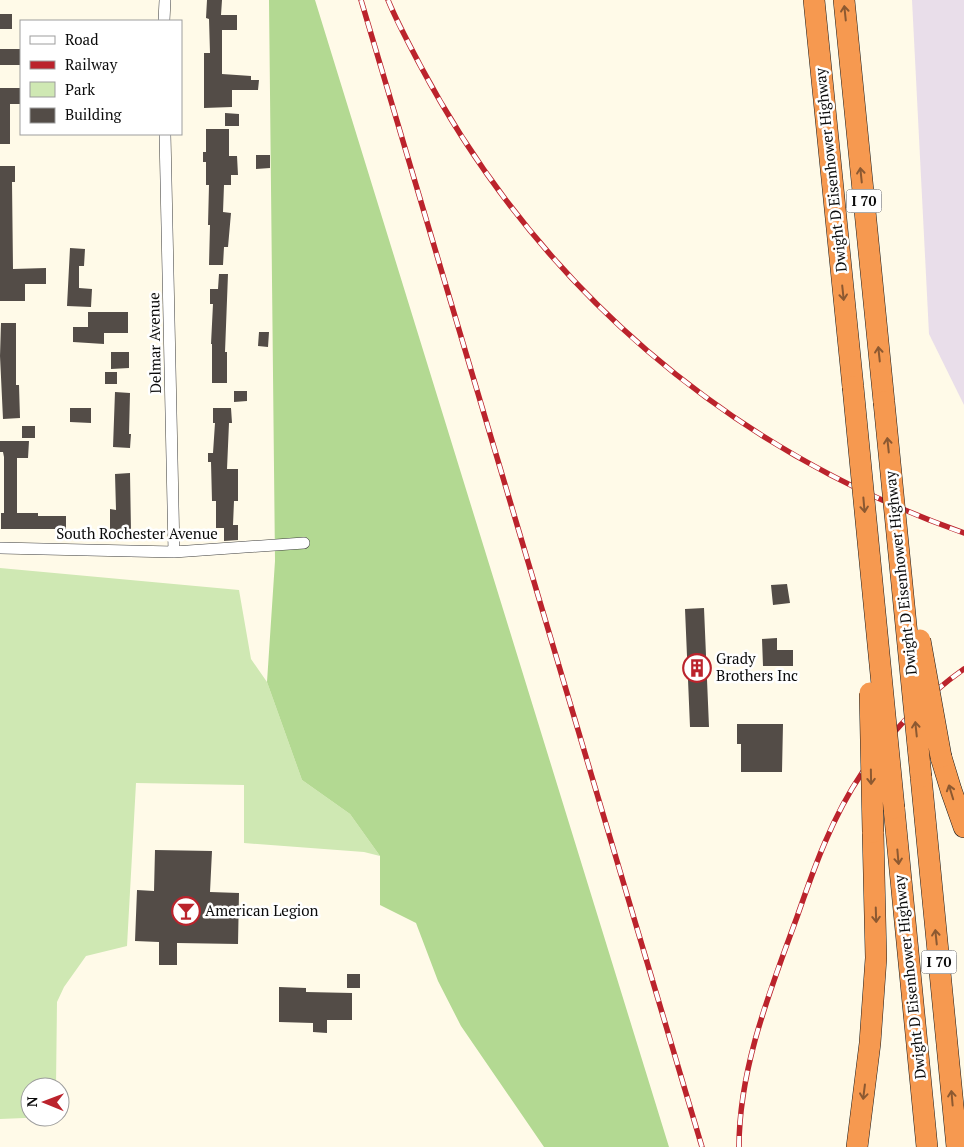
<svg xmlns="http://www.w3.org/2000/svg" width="964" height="1147" font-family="'PT Serif',serif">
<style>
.industrial{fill:#e9deea}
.green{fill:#cfe8b3}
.forest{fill:#b3d992}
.building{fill:#534c47}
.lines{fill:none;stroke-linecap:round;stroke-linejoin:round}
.street-casing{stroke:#3e3e3e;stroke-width:12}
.highway-casing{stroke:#1c1c1c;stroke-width:22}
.street{stroke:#fff;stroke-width:11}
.highway{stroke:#f69950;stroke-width:21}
.rail-casing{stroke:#bb232c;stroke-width:5.5}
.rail{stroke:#fff;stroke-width:4;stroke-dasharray:11;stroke-linecap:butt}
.highway-bridge-casing{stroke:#1c1c1c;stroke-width:22;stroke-linecap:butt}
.highway-bridge{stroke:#f69950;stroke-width:21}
.oneway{stroke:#8c5931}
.labels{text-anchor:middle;stroke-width:5;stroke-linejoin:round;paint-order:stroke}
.shield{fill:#fff;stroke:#545454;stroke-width:1}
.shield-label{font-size:14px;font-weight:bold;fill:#0b0b0b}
.street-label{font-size:15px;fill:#0b0b0b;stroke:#fff}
.poi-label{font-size:15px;fill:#0b0b0b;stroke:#fff;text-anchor:start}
</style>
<rect width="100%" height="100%" fill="#fffae8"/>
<path class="industrial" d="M912 0H964V405L929 334Z"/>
<path class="green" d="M0 568 239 590 251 659 267 682 302 780 350 814 380 856 364 852 244 843V785L136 783 127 946 86 956 64 987 57 1002 56 1087H30V1117H49L0 1119Z"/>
<path class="forest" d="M269 0H315L669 1147H544L461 1026 438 981 416 923 380 905V856L350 814 302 780 267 682 275 561Z"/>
<path class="building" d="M207 0H222L221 15H237V30H222V74L251 76V80H259L258 90H232V107L204 108V53H210L209 19 206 18Z
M0 14H12V29H0Z
M0 49H20V65H0Z
M0 88H21V104H10V144H0Z
M225 113 239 114V126H225Z
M206 129H229V156H237L238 175H231V185H224L223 212 231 213 228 247H224L223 265H209L210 225H208L209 185H206V162H203V152H206Z
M256 155H270V168L256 169Z
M0 166H15V182H12L13 269 46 268V284H25V301H0Z
M70 248 85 249 84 266H79V288L92 289 91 307 67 306Z
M219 274H228L225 352H227V383H212V344H211L213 304H210V289H218Z
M88 312H128V333H104V344L73 342V327H88Z
M1 323H16V385H19L20 418 3 419 0 356Z
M259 332H269L268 347 258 346Z
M111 352H129V368L111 369Z
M105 372H117V384H105Z
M234 391H247V401L234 402Z
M115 392 130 393 129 434H131L130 448 113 447Z
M70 408H91V423L70 422Z
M213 408H231L232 423H229L227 469H238V501H234L233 525H238V540L224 541V528H216V501H212L211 462H208V453H213L215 423H213Z
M22 426H35V438H22Z
M0 441H29L28 458H17V513H38V516H66V532H56V529H1V513H4V457L3 452H0Z
M130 473 131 531 110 530V509L116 510 115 474Z
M787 584 790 603 773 605 771 585Z
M704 608 709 727H690L685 609Z
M777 638V650H793V666H763L762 639Z
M737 724H783L782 772H741V744H737Z
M155 850 212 851 210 892 239 893 238 944 177 943V965H159V942L135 941 137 890 154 891Z
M347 974H360V988H347Z
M279 987 306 988V992L352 993V1020H327V1033L313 1032V1023L279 1022Z"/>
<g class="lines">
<defs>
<path id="street" d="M164 21 165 0
M165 134 174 552
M0 548 174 552 304 543"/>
<path id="highway" d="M814 0 853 387
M844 0 884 402
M941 757 951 790 964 827
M921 777 957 1147
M894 808 927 1147
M857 1147 870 1043 876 958 873 832"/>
</defs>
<use href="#street" class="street-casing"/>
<use href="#highway" class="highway-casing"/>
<use href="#street" class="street"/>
<use href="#highway" class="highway"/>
<defs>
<path id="rail" d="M361 0 702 1147
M388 0C397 22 409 44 420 65 538 287 727 449 964 533
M739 1147C739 1068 770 991 797 917 814 868 832 817 862 773 891 732 923 698 964 669"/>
</defs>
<use href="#rail" class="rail-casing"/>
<use href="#rail" class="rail"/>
<defs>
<path id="highway-bridge" d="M853 387 894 808
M884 402 921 777
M920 640 941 757
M870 693 873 832"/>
</defs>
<use href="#highway-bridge" class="highway-bridge-casing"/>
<use href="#highway-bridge" class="highway-bridge"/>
</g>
<defs><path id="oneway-shaft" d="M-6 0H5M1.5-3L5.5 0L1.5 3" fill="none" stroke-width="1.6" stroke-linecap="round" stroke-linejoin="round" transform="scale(1.25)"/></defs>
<g class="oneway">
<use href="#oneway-shaft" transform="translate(845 13) rotate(-96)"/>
<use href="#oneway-shaft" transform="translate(861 175) rotate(-96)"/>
<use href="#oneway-shaft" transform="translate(843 293) rotate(84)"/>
<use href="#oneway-shaft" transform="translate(879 354) rotate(-96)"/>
<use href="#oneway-shaft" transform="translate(888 445) rotate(-96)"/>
<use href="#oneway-shaft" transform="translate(864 505) rotate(85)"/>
<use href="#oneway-shaft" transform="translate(916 729) rotate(-96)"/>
<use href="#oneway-shaft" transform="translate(871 777) rotate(89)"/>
<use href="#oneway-shaft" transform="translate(951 792) rotate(-107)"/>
<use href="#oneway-shaft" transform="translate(898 857) rotate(85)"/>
<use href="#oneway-shaft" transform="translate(876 915) rotate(88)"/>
<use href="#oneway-shaft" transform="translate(936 937) rotate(-96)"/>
<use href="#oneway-shaft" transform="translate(864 1092) rotate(97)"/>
<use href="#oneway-shaft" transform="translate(952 1098) rotate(-95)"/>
</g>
<defs>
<symbol id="building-ring" viewBox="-11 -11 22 22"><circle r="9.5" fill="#fff" stroke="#bb232c" stroke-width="1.5"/><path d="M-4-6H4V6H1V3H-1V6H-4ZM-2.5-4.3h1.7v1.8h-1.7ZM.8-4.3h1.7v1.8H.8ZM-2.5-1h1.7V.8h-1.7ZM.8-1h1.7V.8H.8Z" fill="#bb232c"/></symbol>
<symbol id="bar-ring" viewBox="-11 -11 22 22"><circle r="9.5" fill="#fff" stroke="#bb232c" stroke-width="1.5"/><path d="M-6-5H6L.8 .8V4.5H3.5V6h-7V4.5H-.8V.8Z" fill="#bb232c"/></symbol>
</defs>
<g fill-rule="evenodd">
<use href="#building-ring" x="681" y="652" width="32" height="32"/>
<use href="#bar-ring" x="170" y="895" width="32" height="32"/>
</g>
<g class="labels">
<g class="shield">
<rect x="846.5" y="189.5" width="35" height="23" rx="4"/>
<rect x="921.5" y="950.5" width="35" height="23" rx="4"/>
</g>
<g class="shield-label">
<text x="864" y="206">I 70</text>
<text x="939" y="967">I 70</text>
</g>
<g class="street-label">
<text transform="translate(831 170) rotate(-96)" y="5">Dwight D Eisenhower Highway</text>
<text transform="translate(155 343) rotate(-91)" y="5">Delmar Avenue</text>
<text x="137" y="539">South Rochester Avenue</text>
<text transform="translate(901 573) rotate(-96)" y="5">Dwight D Eisenhower Highway</text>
<text transform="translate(910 977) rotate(-96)" y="5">Dwight D Eisenhower Highway</text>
</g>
<g class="poi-label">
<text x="716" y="664">Grady<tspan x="716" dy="17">Brothers Inc</tspan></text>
<text x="205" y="916">American Legion</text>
</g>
</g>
<rect x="20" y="20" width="162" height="115" fill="#ffffff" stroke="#9d9d9d"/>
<rect x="30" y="36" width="25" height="8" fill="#ffffff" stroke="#9d9d9d"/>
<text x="65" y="45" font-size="15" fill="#0b0b0b">Road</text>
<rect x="30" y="61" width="25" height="8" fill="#bb232c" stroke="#9d9d9d"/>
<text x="65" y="70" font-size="15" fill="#0b0b0b">Railway</text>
<rect x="30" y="82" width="25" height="15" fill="#cfe8b3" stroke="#9d9d9d"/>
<text x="65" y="95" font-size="15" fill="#0b0b0b">Park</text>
<rect x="30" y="108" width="25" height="15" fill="#534c47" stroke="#9d9d9d"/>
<text x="65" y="120" font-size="15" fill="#0b0b0b">Building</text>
<g transform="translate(45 1102) rotate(271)"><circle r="24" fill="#ffffff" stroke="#9d9d9d"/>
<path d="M0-4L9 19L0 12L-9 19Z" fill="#bb232c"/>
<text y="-8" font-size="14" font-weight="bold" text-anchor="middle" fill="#0b0b0b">N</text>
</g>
</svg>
